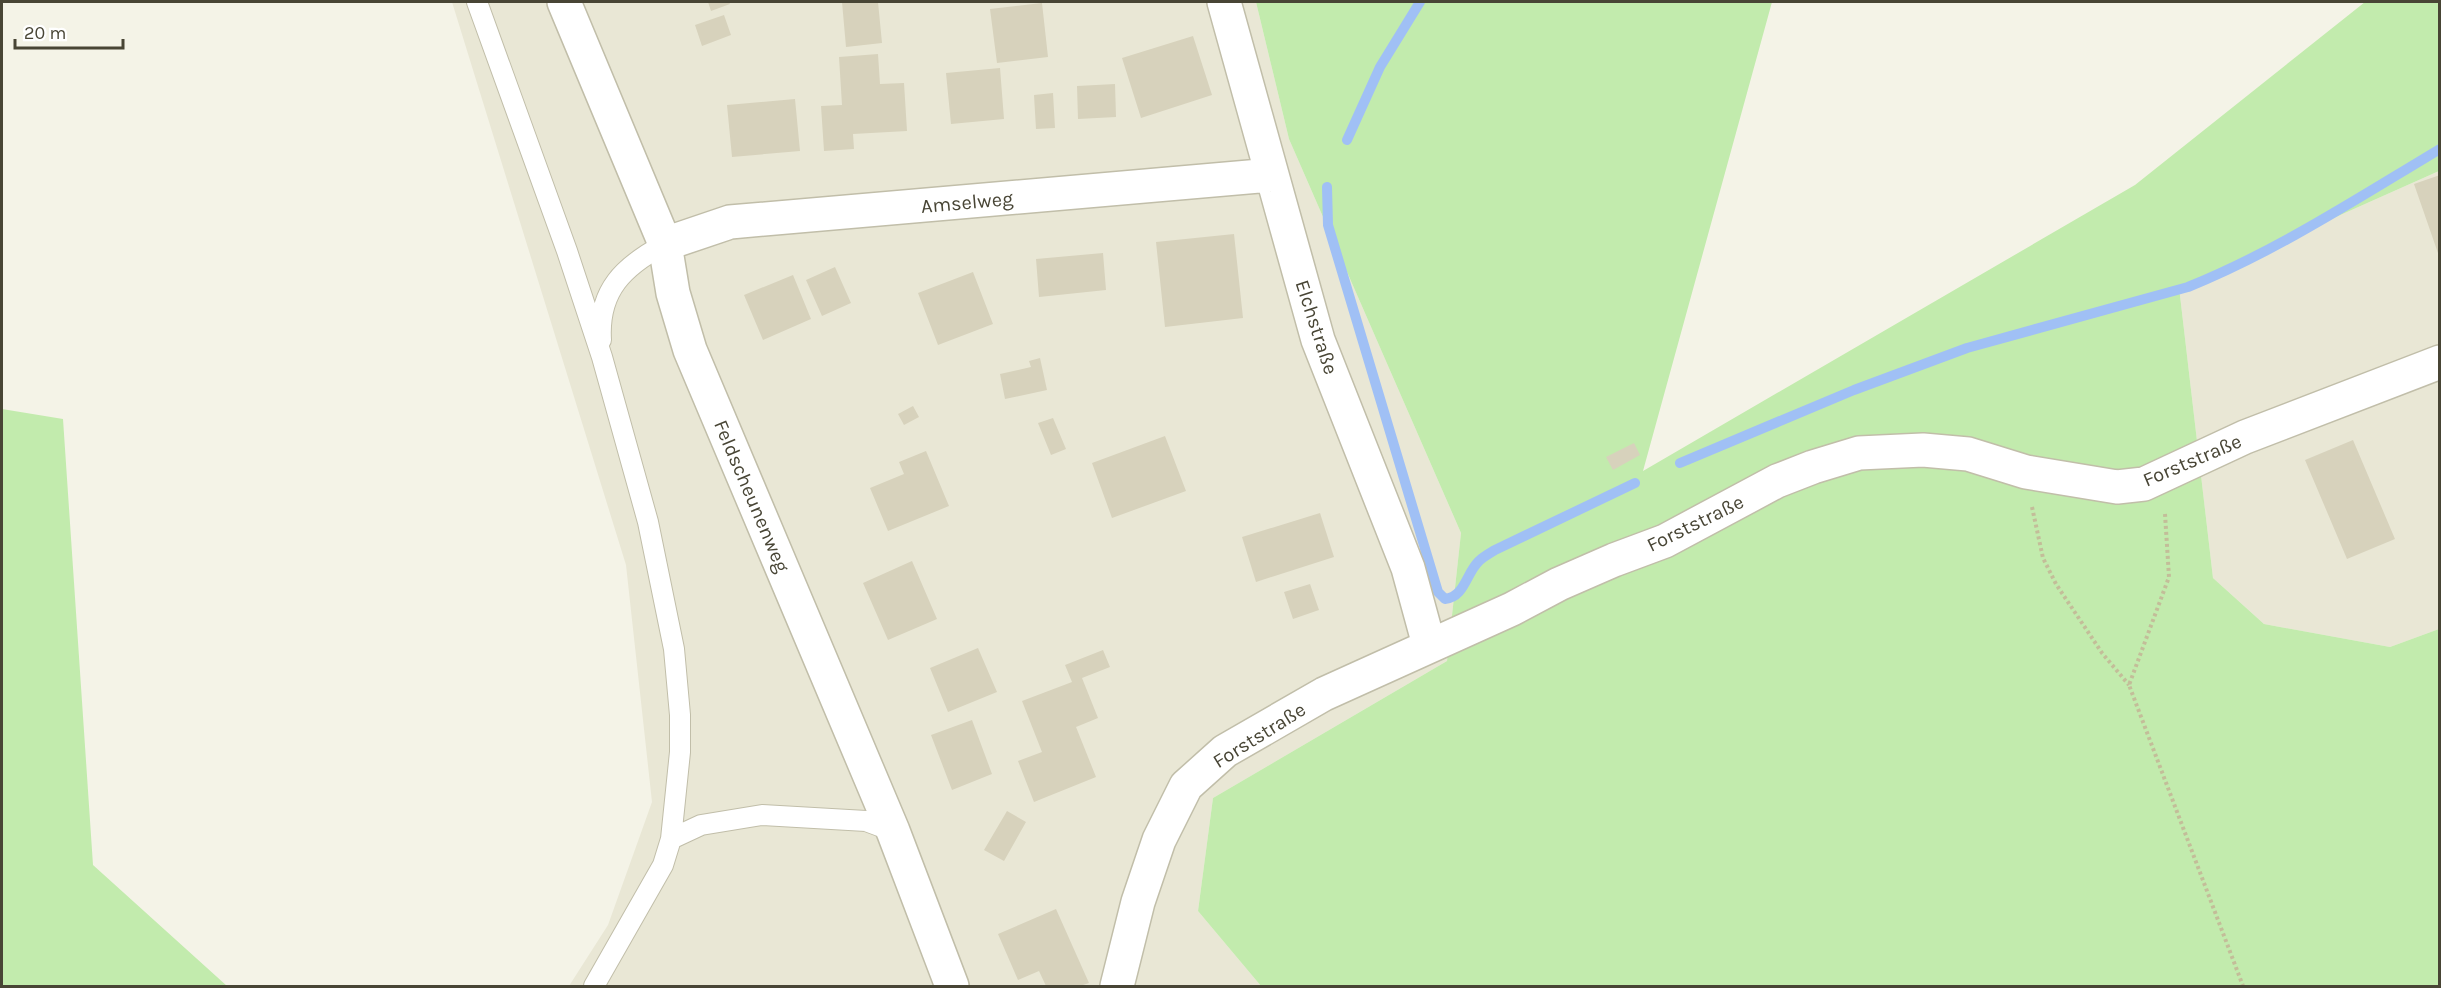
<svg xmlns="http://www.w3.org/2000/svg" width="2441" height="988" font-family="Karla,sans-serif">
<style>
.residential{fill:#e9e7d5}
.green{fill:#c2ebad}
.lines{fill:none;stroke-linecap:round;stroke-linejoin:round}
.stream{stroke:#a0c0f5;stroke-width:10}
.building{fill:#d7d2bc}
.lane-casing{stroke:#c1bea9;stroke-width:22}
.street-casing{stroke:#c1bea9;stroke-width:36}
.path{stroke:#c3bd99;stroke-width:4;stroke-dasharray:3 3;stroke-linecap:butt}
.lane{stroke:#fff;stroke-width:20}
.street{stroke:#fff;stroke-width:33}
.labels{text-anchor:middle;stroke-width:5;stroke-linejoin:round;paint-order:stroke}
.street-label{font-size:20px;fill:#484535;stroke:#fff}
</style>
<rect width="100%" height="100%" fill="#f4f3e7"/>
<path class="residential" d="M452 2H1256L1289 139 1461 533 1447 661 1213 798 1198 911 1261 986H569L608 925 652 802 626 565Z
M2439 171V629L2390 647 2264 624 2213 578 2179 287Z"/>
<path class="green" d="M1256 2H1772L1643 471 2135 185 2365 2H2439V171L2179 287 2213 578 2264 624 2390 647 2439 629V986H1261L1198 911 1213 798 1447 661 1461 533 1289 139Z
M2 409 63 419 93 865 227 986H2Z"/>
<g class="lines">
<path class="stream" d="M1347 140 1380 67 1420 2
M1327 187 1328 225 1438 592 1445 599C1465 597 1466 573 1479 561 1483 557 1490 553 1495 550L1635 483
M1680 463 1854 390 1967 348 2188 287C2277 251 2358 198 2440 149"/>
</g>
<path class="building" d="M708 2H729L730 4 711 11Z
M842 2H878L882 43 846 47Z
M1042 3 1048 57 997 63 990 9Z
M724 15 731 35 702 46 695 25Z
M1193 36 1212 95 1141 118 1122 58Z
M878 54 880 84 904 83 907 131 853 134 854 149 824 151 821 106 842 105 839 57Z
M1000 68 1004 119 951 124 946 73Z
M1115 84 1116 117 1078 119 1077 86Z
M1053 93 1055 128 1036 129 1034 95Z
M795 99 800 151 732 157 727 105Z
M2440 175V256H2439L2414 184Z
M1234 234 1243 318 1165 327 1156 242Z
M1103 253 1106 290 1039 297 1036 259Z
M835 267 851 303 822 316 806 280Z
M973 272 993 324 938 345 918 293Z
M793 275 811 319 763 340 744 295Z
M1040 358 1047 390 1005 399 1000 374 1031 367 1029 361Z
M913 406 919 417 904 425 898 414Z
M1053 418 1066 449 1051 455 1038 423Z
M1165 436 1186 491 1112 518 1092 463Z
M2353 440 2395 539 2347 559 2305 460Z
M1634 443 1640 455 1613 470 1606 457Z
M926 451 949 506 888 531 870 488 904 474 899 462Z
M1320 513 1334 557 1256 582 1242 537Z
M912 561 937 619 888 640 863 583Z
M1310 584 1319 610 1293 619 1284 592Z
M978 648 997 692 948 712 930 668Z
M1103 650 1110 667 1082 678 1098 718 1076 727 1096 777 1034 802 1018 761 1042 752 1022 701 1072 682 1065 665Z
M972 720 992 774 952 790 931 735Z
M1007 811 1026 822 1004 861 984 850Z
M1056 909 1089 983 1080 986H1046L1039 971 1018 980 998 934Z"/>
<g class="lines">
<defs>
<path id="lane" d="M477 2 567 251 602 357 648 522 674 649 680 715V752L671 839 663 865 594 986
M601 340C598 290 624 266 665 244
M671 839 701 825 762 815 866 821 893 831"/>
<path id="street" d="M564 2 665 244 673 293 690 350 893 831 952 986
M1224 2 1318 340 1408 568 1429 645
M665 244 730 222 1272 175
M1117 986 1138 902 1159 840 1186 786 1225 751 1324 694 1512 609 1559 584 1614 560 1665 541 1777 481 1813 467 1859 453 1923 450 1968 454 2026 472 2117 487 2144 484 2245 437 2440 362"/>
</defs>
<use href="#lane" class="lane-casing"/>
<use href="#street" class="street-casing"/>
<path class="path" d="M2032 507 2043 558 2056 584 2102 653 2129 685
M2165 514 2169 577 2129 685 2243 986"/>
<use href="#lane" class="lane"/>
<use href="#street" class="street"/>
</g>
<g class="labels">
<g class="street-label">
<text transform="translate(967 202) rotate(-5)" y="7">Amselweg</text>
<text transform="translate(1317 327) rotate(72)" y="7">Elchstraße</text>
<text transform="translate(2192 460) rotate(-23)" y="7">Forststraße</text>
<text transform="translate(752 496) rotate(67)" y="7">Feldscheunenweg</text>
<text transform="translate(1695 523) rotate(-26)" y="7">Forststraße</text>
<text transform="translate(1259 735) rotate(-32)" y="7">Forststraße</text>
</g>
</g>
<rect width="2441" height="988" fill="none" stroke="#484535" stroke-width="6"/>
<path d="M15 39v9h108v-9" fill="none" stroke="#484535" stroke-width="3"/>
<text x="24" y="39" font-size="18" fill="#484535" stroke="#ffffff" stroke-width="4.5" paint-order="stroke">20 m</text>
</svg>
